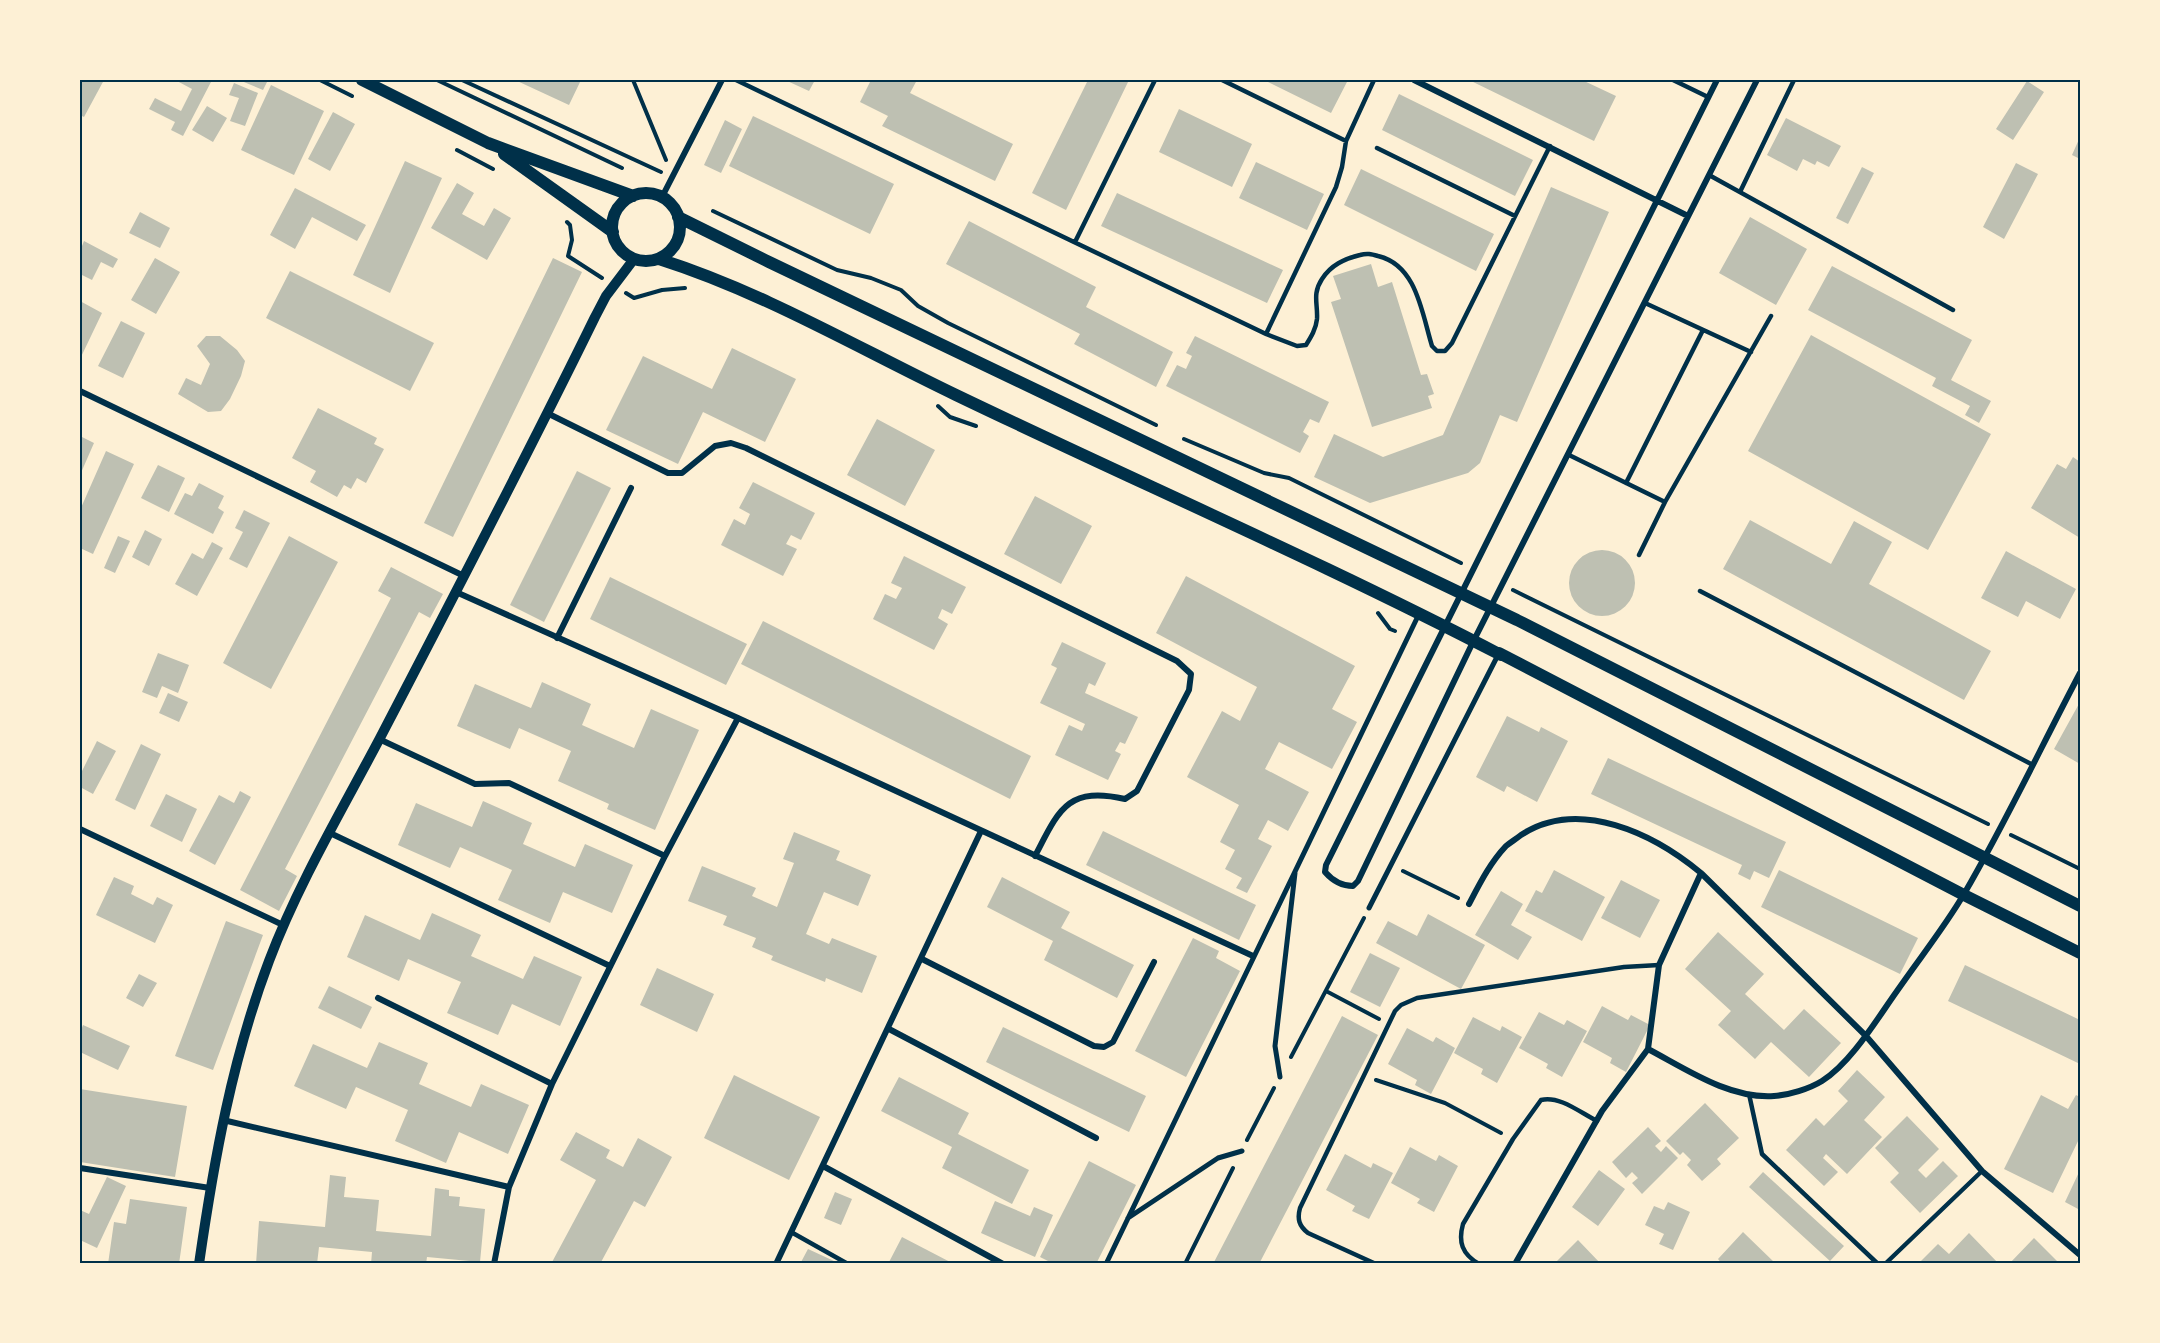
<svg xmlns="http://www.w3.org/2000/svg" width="2160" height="1343" font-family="Roboto,sans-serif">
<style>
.building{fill:#bec0b2}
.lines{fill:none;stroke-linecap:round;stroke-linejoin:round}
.path{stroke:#003049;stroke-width:4}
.service{stroke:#003049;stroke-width:4.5}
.pedestrian{stroke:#003049;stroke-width:5}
.minor{stroke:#003049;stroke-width:6}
.tertiary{stroke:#003049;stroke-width:10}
.secondary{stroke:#003049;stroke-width:12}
.neatline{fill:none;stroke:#003049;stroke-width:2}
</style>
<rect width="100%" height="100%" fill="#fdf0d5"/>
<path class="building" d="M80 80H104L84 117 80 115Z
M178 80H212L183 136 171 130 175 122 149 109 155 98 181 111 192 89 177 81Z
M239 80H268L263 90Z
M515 80H581L569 105Z
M785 80H815L809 91Z
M871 80H917L910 93 1013 144 995 181 882 126 888 116 860 102Z
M1088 80H1129L1066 210 1032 193Z
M1264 80H1348L1331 113Z
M1469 80H1582L1616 96 1594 141Z
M2027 81 2044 92 2013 140 1996 129Z
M234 83 258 93 245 126 230 121 239 98 229 95Z
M271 85 324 111 294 175 241 150Z
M1399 94 1533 160 1515 196 1382 130Z
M207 106 227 118 213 142 192 130Z
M1179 109 1252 144 1232 187 1159 152Z
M333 112 355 124 330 171 308 159Z
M753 116 894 184 870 234 729 166Z
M1786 118 1841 146 1829 167 1817 161 1815 165 1803 159 1797 171 1767 155Z
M725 120 742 129 721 173 704 165Z
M2080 137V159L2072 155Z
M405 161 442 178 390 293 353 275Z
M1256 162 1324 194 1307 230 1239 198Z
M2016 163 2038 174 2004 239 1983 227Z
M1862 167 1874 173 1848 224 1836 218Z
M1361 169 1494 234 1476 271 1344 205Z
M457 183 474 193 462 214 484 226 494 208 511 218 487 260 431 228Z
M1551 187 1609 212 1517 422 1500 415 1480 463 1468 473 1370 503 1314 477 1334 434 1383 457 1443 435Z
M295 188 366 225 357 241 312 217 295 249 270 235Z
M1117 193 1283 270 1267 303 1101 226Z
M140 212 170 228 160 248 129 233Z
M1750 217 1807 249 1776 305 1719 273Z
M969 221 1096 287 1086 307 1173 352 1156 387 1074 344 1080 334 946 264Z
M84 241 118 259 113 268 101 262 92 280 80 274V251Z
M155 258 180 272 156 314 131 300Z
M553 258 582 272 453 537 424 523Z
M1371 264 1378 287 1392 282 1421 375 1427 374 1434 394 1428 396 1432 408 1372 427 1331 302 1341 299 1333 276Z
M1832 266 1972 340 1951 380 1991 401 1979 423 1965 415 1970 406 1932 386 1936 378 1808 310Z
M290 271 434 343 410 391 266 318Z
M80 301 102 313 80 359Z
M121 321 145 333 123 378 98 366Z
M1811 335 1991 434 1928 550 1748 451Z
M206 336H220L237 350 245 361 241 376 230 399 221 411 208 412 178 394 186 378 201 385 210 364 197 346Z
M1195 336 1329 402 1319 423 1310 419 1303 432 1309 436 1300 453 1166 386 1177 365 1186 369 1192 356 1186 353Z
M732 348 796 379 765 442 703 412 678 464 606 430 643 356 712 389Z
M318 408 377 438 374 444 384 449 366 483 357 478 351 489 344 485 337 497 310 482 316 471 292 458Z
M877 419 935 450 905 506 847 475Z
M80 436 94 443 80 475Z
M106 451 134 464 93 554 80 548V510Z
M2073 457 2080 462V538L2031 508 2057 464 2066 469Z
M158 465 185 478 169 512 141 498Z
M577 471 611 488 544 622 510 605Z
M753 482 815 513 801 540 791 535 786 544 797 549 783 576 721 545 734 519 745 525 750 514 739 508Z
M199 483 224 496 218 508 224 512 213 534 174 514 185 493 192 496Z
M1035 496 1092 526 1061 584 1004 554Z
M244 510 270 523 247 568 229 559 243 532 235 528Z
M1750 520 1831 564 1854 521 1892 542 1869 584 1991 651 1964 700 1723 569Z
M145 530 162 539 149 566 132 557Z
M118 536 130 541 115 573 104 568Z
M289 536 338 562 271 689 223 663Z
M212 542 223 548 197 596 175 584 192 553 203 559Z
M1569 583a33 33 0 1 1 66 0a33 33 0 1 1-66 0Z
M2006 551 2076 589 2060 619 2026 601 2018 617 1981 598Z
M904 556 966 587 952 614 942 609 938 618 948 624 934 650 873 619 885 594 896 599 902 588 891 583Z
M391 567 443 594 430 618 419 612 285 869 297 876 279 911 240 890 391 598 378 591Z
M1186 576 1355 666 1332 709 1357 722 1332 769 1279 742 1265 769 1309 792 1288 831 1268 820 1258 839 1272 846 1247 893 1236 888 1242 878 1225 869 1235 850 1220 842 1239 805 1187 777 1222 711 1240 721 1257 687 1156 633Z
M610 577 747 644 726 685 590 619Z
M763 621 1031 756 1010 799 741 664Z
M1062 642 1106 663 1095 686 1089 683 1085 693 1138 717 1125 744 1120 742 1115 751 1121 754 1108 780 1055 755 1069 725 1082 731 1085 724 1040 703 1057 668 1051 665Z
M158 653 189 665 178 693 162 686 157 698 142 692Z
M542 682 591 704 582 725 634 748 651 709 699 730 655 830 607 809 609 804 558 781 571 751 519 728 510 749 457 726 475 684 531 708Z
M168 693 188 702 179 722 159 713Z
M2080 702V764L2054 749Z
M1507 716 1539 732 1541 727 1568 741 1537 802 1507 786 1504 792 1476 777Z
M97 741 116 751 93 794 80 787V772L81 773Z
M141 744 161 754 135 810 115 800Z
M1608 758 1786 842 1769 878 1754 871 1750 880 1738 874 1742 865 1591 794Z
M240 791 251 797 215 865 189 851 219 795 234 803Z
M166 794 197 809 182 842 150 826Z
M483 801 532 823 523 844 575 867 585 844 633 865 612 913 563 892 550 923 498 900 512 870 460 847 450 868 398 845 416 803 472 827Z
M1103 831 1256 905 1239 940 1086 865Z
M794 832 840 851 836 860 871 875 858 906 824 892 806 934 829 944 832 938 877 956 862 993 826 978 825 982 771 960 773 956 752 947 756 938 723 925 727 916 688 901 702 866 756 888 752 896 777 907 794 863 783 859Z
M1554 870 1605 897 1582 941 1525 911 1536 890 1542 893Z
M1779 870 1918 938 1900 974 1761 907Z
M114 877 134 886 131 894 153 905 157 897 173 905 155 943 96 915Z
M1002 877 1070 912 1061 928 1134 965 1117 998 1044 960 1053 941 987 907Z
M1621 880 1660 900 1640 938 1601 918Z
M1501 891 1523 904 1511 925 1532 937 1518 960 1475 935Z
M432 913 481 935 471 956 523 979 534 956 582 977 560 1026 512 1004 498 1035 447 1013 461 982 408 959 399 981 347 957 365 915 420 940Z
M1428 914 1485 945 1461 989 1376 943 1388 921 1417 936Z
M226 921 263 935 213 1070 175 1056Z
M1718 932 1764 974 1745 994 1784 1030 1804 1009 1841 1043 1809 1077 1771 1042 1755 1059 1718 1025 1731 1011 1685 969Z
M1193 938 1219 951 1216 958 1240 971 1186 1077 1135 1051Z
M1370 953 1400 968 1380 1007 1350 992Z
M1965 965 2080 1020V1064L1948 1001Z
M657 968 714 994 697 1032 640 1005Z
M139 974 157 983 143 1007 126 998Z
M329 986 372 1007 361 1029 318 1008Z
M1602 1006 1628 1020 1631 1015 1650 1025 1626 1072 1610 1063 1612 1058 1583 1042Z
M1539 1012 1564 1025 1567 1020 1587 1031 1562 1077 1546 1068 1548 1064 1519 1048Z
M1342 1016 1378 1035 1259 1264H1213Z
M1473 1017 1500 1031 1502 1026 1522 1037 1497 1083 1481 1074 1483 1069 1454 1053Z
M83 1025 130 1046 118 1070 80 1052V1033Z
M1003 1027 1146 1096 1129 1132 986 1062Z
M1407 1028 1433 1042 1436 1037 1455 1048 1431 1094 1415 1085 1417 1080 1388 1064Z
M379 1042 428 1063 419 1084 471 1107 481 1084 529 1105 508 1154 459 1132 446 1163 395 1141 408 1110 356 1087 346 1109 294 1086 313 1044 367 1068Z
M1857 1070 1885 1097 1864 1120 1882 1137 1847 1174 1826 1154 1823 1158 1838 1172 1824 1186 1786 1150 1816 1118 1824 1126 1848 1101 1838 1091Z
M734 1075 820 1117 789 1180 704 1138Z
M899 1077 969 1113 958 1134 1029 1170 1012 1204 942 1168 952 1147 881 1111Z
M80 1089 187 1106 175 1177 80 1162Z
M2041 1095 2068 1109 2076 1095 2080 1097V1137L2053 1193 2004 1169Z
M1705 1103 1739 1138 1717 1159 1721 1164 1702 1181 1687 1165 1691 1160 1683 1152 1680 1155 1666 1141Z
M1907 1116 1939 1149 1918 1170 1926 1178 1943 1161 1958 1176 1920 1213 1890 1182 1899 1173 1875 1148Z
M1648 1127 1661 1141 1655 1146 1661 1152 1666 1146 1678 1158 1642 1194 1632 1183 1638 1178 1632 1172 1626 1178 1612 1162Z
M576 1132 610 1150 606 1158 623 1167 638 1138 672 1157 645 1207 634 1201 600 1264H551L596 1180 560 1160Z
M1410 1147 1436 1161 1439 1155 1458 1166 1434 1212 1417 1203 1420 1199 1391 1183Z
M1345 1154 1371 1168 1373 1163 1393 1173 1369 1219 1352 1211 1355 1206 1326 1190Z
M1089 1161 1136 1185 1096 1264H1054L1040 1257Z
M1599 1170 1625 1189 1598 1226 1572 1207Z
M2080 1170V1210L2065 1202Z
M1763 1172 1844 1246 1830 1261 1749 1187Z
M330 1175 346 1177 344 1197 379 1200 376 1231 431 1236 435 1188 449 1190V1196L460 1197 459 1206 485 1209 480 1262 427 1257 426 1264H371L372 1252 319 1247 317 1264H256L259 1221 325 1227Z
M107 1177 126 1186 97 1248 80 1240V1210L89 1214Z
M835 1192 852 1199 841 1225 824 1218Z
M130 1199 187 1207 179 1264H108L114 1222 126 1224Z
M995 1201 1030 1216 1034 1207 1053 1215 1035 1257 981 1233Z
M1668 1202 1690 1212 1673 1250 1659 1244 1664 1234 1645 1225 1654 1206 1664 1210Z
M1743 1232 1776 1264H1722L1718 1259Z
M1969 1233 1999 1264H1918L1938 1244 1949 1254Z
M902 1237 954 1264H888Z
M2034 1238 2060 1264H2009Z
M1578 1240 1601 1264H1554Z
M808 1249 834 1261 833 1264H800Z"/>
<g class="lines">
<path class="path" d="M320 80 352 96
M437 80 622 168
M462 80 661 172
M633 80 666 160
M457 150 493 169
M713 211 837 270 871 278 901 290 918 306 948 323 1156 425
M567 222 570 225 572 240 568 256 602 278
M626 293 634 298 662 290 685 288
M938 406 950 417 976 426
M1184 439 1264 473 1289 478 1461 563
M1513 590 1988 824
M1378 613 1390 629 1395 631
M2011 835 2080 869
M1403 871 1458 898
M1326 991 1379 1019
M1291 1057 1364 918
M1376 1080 1445 1103 1501 1133
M1247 1140 1274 1088
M1185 1264 1233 1168"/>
<path class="service" d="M736 80 1266 334 1297 346 1306 345C1311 337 1316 329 1317 319 1318 304 1312 294 1322 279 1331 265 1344 259 1360 255 1367 253 1371 254 1378 256 1417 265 1422 314 1432 346L1437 351H1445L1452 343 1550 146
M1222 80 1346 141
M1673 80 1708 97
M1377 148 1515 216
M1709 175 1953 310
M1740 192 1794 80
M1075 242 1155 80
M1645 303 1751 352
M1266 334 1336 187 1342 167 1346 141 1374 80
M1569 455 1665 502
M1626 483 1703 330
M1639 555 1665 502 1771 316
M1700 591 2033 765
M1749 1094 1762 1154 1878 1264
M791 1232 848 1264
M1376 1264 1308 1233C1299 1226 1297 1219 1300 1208L1395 1011 1401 1005 1417 998 1624 967 1659 965
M1479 1264C1462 1254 1458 1242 1463 1224L1513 1139 1541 1100C1559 1095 1581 1113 1597 1121
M1885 1264 1982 1171"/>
<path class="pedestrian" d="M1369 908 1499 653
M1280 1077 1275 1046 1295 873
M1128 1218 1218 1158 1242 1151
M1106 1264 1419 614"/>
<path class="minor" d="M1414 80 1688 216
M1717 80 1326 865 1325 872C1332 880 1342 886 1353 886L1358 881 1472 644 1757 80
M662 197 722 80
M80 391 464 576
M547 413 668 473H682L715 446 731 443 746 448 1177 661 1191 674 1189 690 1137 791 1125 799C1067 786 1059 810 1035 856
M456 592 738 718 1253 956
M557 638 631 488
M379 739 475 784 509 783 665 856
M80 829 283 925
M330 833 610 966
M1469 904C1480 883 1490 863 1506 846 1511 842 1516 839 1521 835 1579 797 1654 834 1701 873L1866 1036 1982 1171 2080 1255
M922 959 1094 1046 1104 1047 1113 1042 1154 962
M378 998 552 1084
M889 1029 1096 1138
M1648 1049C1686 1069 1729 1099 1774 1096 1789 1095 1809 1089 1822 1081 1851 1063 1877 1019 1897 991 1919 959 1944 928 1964 894 2006 822 2041 747 2080 673
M223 1120 509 1187
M823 1166 1003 1264
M80 1168 210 1188
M494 1264 509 1187 552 1084 665 856 738 718
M776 1264 981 831
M1515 1264 1602 1111 1648 1049 1659 965 1701 873"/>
<path class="tertiary" d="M199 1264C214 1160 232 1059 269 961 298 884 342 810 380 738 453 598 526 458 595 317L606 296 634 259"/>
<path class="secondary" d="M362 80 488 143 633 196
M504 154 613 232
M612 227a34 34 0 1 1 68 0a34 34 0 1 1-68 0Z
M678 217 769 262 1517 620 2080 906
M659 259C763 292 858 348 956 395 1137 482 1322 562 1501 655
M1499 653 1964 895 2080 953"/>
</g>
<rect width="2160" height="1343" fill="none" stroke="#fdf0d5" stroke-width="162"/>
<rect x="81" y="81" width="1998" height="1181" class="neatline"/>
</svg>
